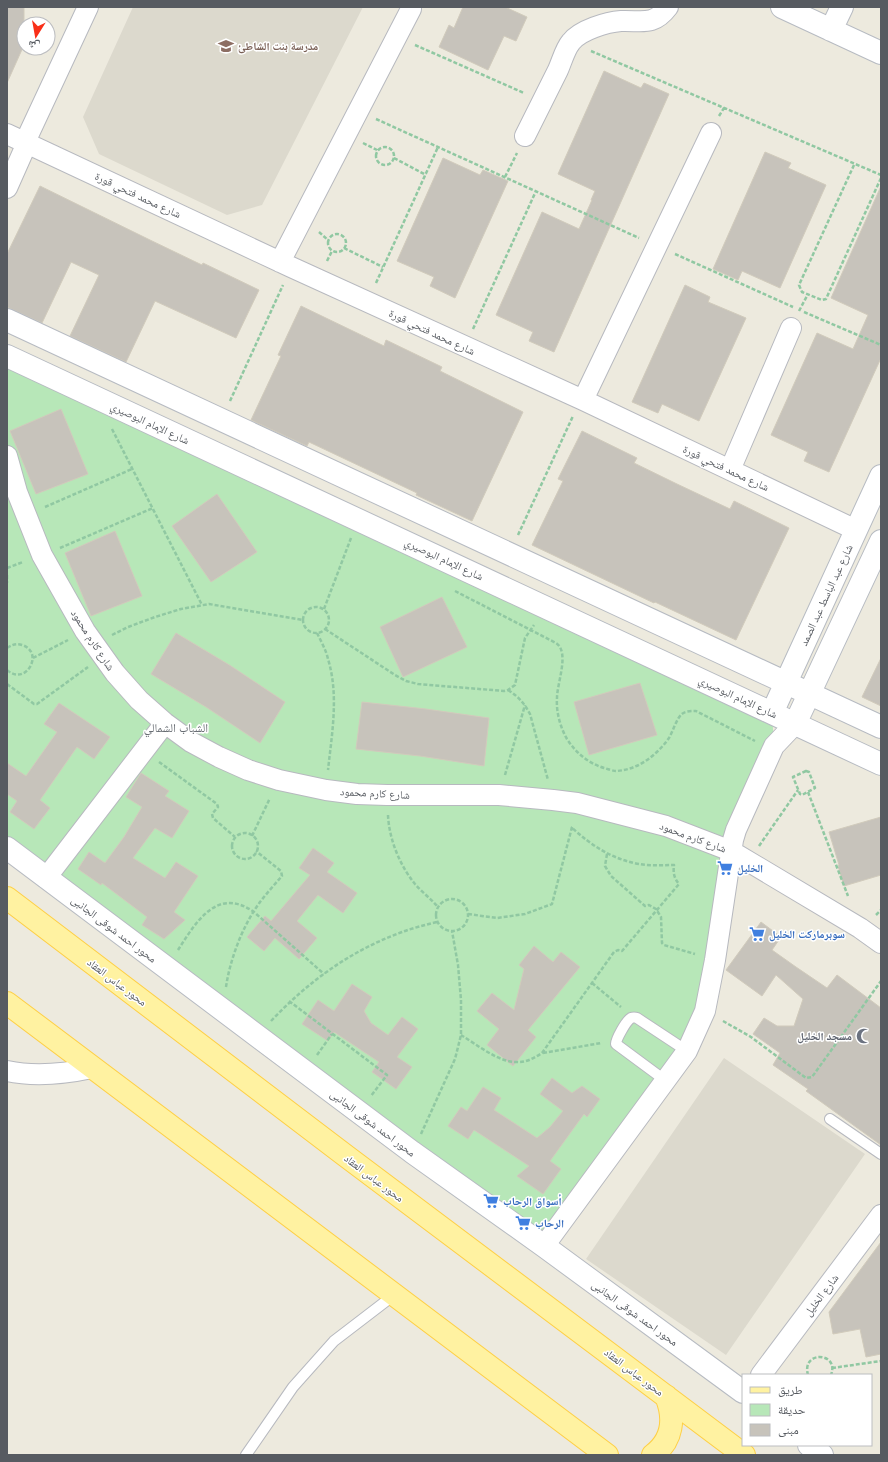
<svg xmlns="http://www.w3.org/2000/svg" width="888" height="1462" font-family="Mulish,'Noto Naskh Arabic',sans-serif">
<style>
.education{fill:#dcd9cd}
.green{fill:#b7e7b8}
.building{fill:#c7c3bb;stroke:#d1cbbc}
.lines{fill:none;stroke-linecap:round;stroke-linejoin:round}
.lane-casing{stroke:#b7b9bf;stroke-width:12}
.street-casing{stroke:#b7b9bf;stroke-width:22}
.secondary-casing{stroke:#b7bbc2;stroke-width:24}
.primary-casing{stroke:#fecf45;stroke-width:24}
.path{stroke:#90c8a2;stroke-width:2.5;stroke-dasharray:4 2;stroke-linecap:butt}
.lane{stroke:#fff;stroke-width:10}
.street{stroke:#fff;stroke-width:20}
.secondary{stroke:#fff;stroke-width:22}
.primary{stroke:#fff2a1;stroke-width:22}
.labels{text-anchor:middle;stroke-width:3;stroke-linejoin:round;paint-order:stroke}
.education-label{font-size:11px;font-weight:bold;fill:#785e54;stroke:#fff;text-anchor:start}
.street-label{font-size:11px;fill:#575b61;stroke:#fff}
.shop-label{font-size:11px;font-weight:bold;fill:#366cbe;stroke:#fff;text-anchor:start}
.worship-label{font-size:11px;font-weight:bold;fill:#5b616d;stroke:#fff;text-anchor:end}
.neighbourhood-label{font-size:12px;fill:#686d73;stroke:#fff}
</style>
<rect width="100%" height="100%" fill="#edeade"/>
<path class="education" d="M133 7H363L262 205 227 215 99 154 83 117Z
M724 1058 865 1154 726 1355 586 1259Z"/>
<path class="green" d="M7 356 772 713 774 746 740 819 705 1011 544 1246 7 848Z"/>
<path class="building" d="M7 7H24V45L7 83Z
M463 7H505L527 17 516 41 504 36 488 70 439 47 449 25 454 28Z
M604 71 641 88 644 83 669 94 554 352 529 341 533 332 496 315 542 212 579 229 592 200H591L595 191 558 174Z
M765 152 791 163 788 168 826 185 780 288 742 271 738 280 713 269Z
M443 158 480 175 483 170 508 181 455 298 430 286 434 277 397 261Z
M40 186 150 240 202 265 203 263 259 290 236 338 155 301 126 362 70 336 99 275 71 262 42 323 7 307V254Z
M881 186V358L829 472 804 461 808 452 771 435 817 333 853 349 868 315 831 298Z
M685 285 710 297 708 302 746 318 699 421 662 404 658 413 632 402Z
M301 306 384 346 386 340 442 367 440 371 523 412 472 521 416 495 417 493 309 442 307 446 251 420 281 356 278 355Z
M61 409 88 474 36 494 10 431Z
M582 431 637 458 634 463 677 484 730 509 734 501 789 528 736 640 655 602 654 603 532 545 563 481 558 479Z
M217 494 257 552 211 582 172 526Z
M115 531 142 596 91 616 65 553Z
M442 597 467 647 403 677 380 627Z
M176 633 231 666 285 702 260 743 206 707 151 674Z
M881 658V706L862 697Z
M640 683 657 735 589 755 574 702Z
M362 702 426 709 489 718 484 766 420 756 356 749Z
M59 703 110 737 94 759 77 747 40 800 50 808 34 829 10 812 17 801 7 794V763L26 776 57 732 44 724Z
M141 773 169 791 165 796 189 811 172 838 155 828 133 858 165 878 176 862 198 876 174 912 185 920 164 939 142 925 147 917 102 883 101 885 78 869 89 852 105 863 124 837 142 807 126 797Z
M881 817V875L844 886 838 866 839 865 829 832Z
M313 848 334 863 327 872 357 893 343 913 318 895 297 921 317 938 299 959 275 938 264 951 247 937 265 916 271 921 310 875 299 868Z
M761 922 781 937 772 950 796 967 827 988 837 975 881 1008V1145L806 1091 808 1089 773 1065 780 1053 753 1034 764 1018 777 1026H794L803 999 776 975 762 996 726 970Z
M534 946 553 962 561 952 580 967 528 1030 536 1037 513 1066 487 1045 499 1029 477 1011 492 993 514 1010 524 969 519 965Z
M352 984 372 997 364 1011 371 1023 388 1035 402 1017 418 1029 397 1057 412 1067 396 1089 372 1072 379 1062 334 1032 328 1041 302 1024 318 1000 334 1011Z
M552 1078 572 1093 582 1086 600 1099 587 1117 584 1114 550 1161 561 1169 543 1194 517 1176 529 1166 474 1130 468 1139 448 1126 461 1107 467 1111 483 1087 501 1098 494 1110 537 1138 550 1127 563 1111 540 1094Z
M881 1242V1354L866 1357 860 1329 833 1334 829 1312Z"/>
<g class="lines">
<defs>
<path id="lane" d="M666 1081 616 1044C616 1039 626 1021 631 1018 634 1017 634 1017 637 1018L687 1051
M830 1119 881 1154
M246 1455 293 1387 334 1341 394 1295"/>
<path id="street" d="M7 134 291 267 583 400 856 530
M525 136C536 114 547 92 558 70 562 61 565 49 571 42 580 30 607 22 621 21 641 20 653 27 668 7
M25 142 88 7
M7 188 27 143
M280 262 411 9
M583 400 711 133
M7 456 17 492 42 555 85 631 115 673 139 700 165 723 191 742 219 757 248 770 279 780 326 790 357 794 387 795H499L553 800 577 803 666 826 731 851 860 928 881 943
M730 470 791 328
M46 878 165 723
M7 1071C35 1077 64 1074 92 1068
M544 1246 687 1051 705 1011 715 960 733 840 736 830 774 746 795 724
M761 1375 881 1215"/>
<path id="secondary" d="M782 7 881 53
M831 30 842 7
M7 320 881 727
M7 356 881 764
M772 713 881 476
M795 724 881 541
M7 848 412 1152 544 1246 743 1392
M809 1445 822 1455"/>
<path id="primary" d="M7 898 346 1156 744 1455
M7 1003 607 1455
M653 1455C673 1440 675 1418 666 1396"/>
</defs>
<use href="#lane" class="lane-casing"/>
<use href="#street" class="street-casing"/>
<use href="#secondary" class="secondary-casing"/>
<use href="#primary" class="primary-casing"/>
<path class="path" d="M415 45 524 93
M591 51 881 175
M719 116 724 108
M376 119 639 238
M363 143 377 150
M376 156a9 9 0 1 1 18 0a9 9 0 1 1-18 0Z
M394 158 426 175
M854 165 799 285 802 292 822 300 826 299 881 178
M505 177 517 153
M319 232 329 241
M328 243a9 9 0 1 1 18 0a9 9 0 1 1-18 0Z
M344 248 383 267
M675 254 793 307
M327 261 332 251
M376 283 438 147
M799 311 808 294
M804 312 881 345
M473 329 536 191
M230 401 283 285
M112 429 202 605
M45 507 132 469
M518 535 573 416
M60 548 153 508
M7 568 23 562
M7 575V583
M455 591 556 643C570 652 557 683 557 698 556 711 560 727 567 739 576 753 588 763 604 768 608 769 613 771 616 771 638 770 657 755 669 738 673 731 675 723 680 716 683 711 691 711 696 711L755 741
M303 620a13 13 0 1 1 26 0a13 13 0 1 1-26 0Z
M324 609 351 538
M325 629 395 675 406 681 418 684 504 691 508 690 515 685 525 638 534 625
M317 633C321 641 326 650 328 659 339 695 332 733 328 770
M112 635 128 627 155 617 181 609 209 604 303 620
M7 648C12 645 16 643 22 645 45 652 26 687 7 670
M33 658 68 640
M7 684 34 704H37L88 667
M508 690C519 697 524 703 530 714L548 780
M159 762 217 804 218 807 212 814 213 818 235 837
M806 771 809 772 815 788 802 795 800 794 793 777Z
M505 775 525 705
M808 792 848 896
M388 815C389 839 400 866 415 884 422 892 431 899 438 907
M232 846a13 13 0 1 1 26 0a13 13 0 1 1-26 0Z
M252 836 270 798
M759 846 798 790
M607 854 605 866 611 876 645 906 649 905 656 909 661 917 662 943 664 945 695 954
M436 915a16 16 0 1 1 32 0a16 16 0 1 1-32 0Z
M468 914 497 918 525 914 552 904 572 827
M876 915 881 910
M178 950C196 922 217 886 254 912L324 974
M592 983 621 1007
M226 987C230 959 243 925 260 902 267 893 275 884 282 876L281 871 256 851
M289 1001 387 1075 371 1096
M271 1021C309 981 350 951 402 932 413 928 425 925 437 922
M723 1021 751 1037 806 1078 812 1077 881 981
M461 1035C476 1044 498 1062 516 1062 526 1063 534 1058 542 1053L614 952 618 950 622 951 679 884C674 878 673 873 674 865 663 865 650 866 639 864 612 859 592 846 571 827
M543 1053 601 1043
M317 1055 332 1034
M421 1134 455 1059 461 1035V1000L458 965 452 931
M832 1368 881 1361
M808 1375C801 1350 840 1352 831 1375"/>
<use href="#lane" class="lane"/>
<use href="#street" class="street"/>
<use href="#secondary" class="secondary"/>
<use href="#primary" class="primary"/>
</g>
<defs>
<symbol id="school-bare" viewBox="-9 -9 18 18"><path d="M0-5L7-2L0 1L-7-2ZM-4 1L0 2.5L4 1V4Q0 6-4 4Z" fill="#8d6e63" stroke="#fff" stroke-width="2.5" paint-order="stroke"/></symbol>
<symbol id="supermarket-bare" viewBox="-9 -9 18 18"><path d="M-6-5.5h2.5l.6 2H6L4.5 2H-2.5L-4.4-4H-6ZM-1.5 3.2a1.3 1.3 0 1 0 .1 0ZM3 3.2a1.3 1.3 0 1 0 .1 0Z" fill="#3f7fe0" stroke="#fff" stroke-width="2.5" paint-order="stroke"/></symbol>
<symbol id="mosque-bare" viewBox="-9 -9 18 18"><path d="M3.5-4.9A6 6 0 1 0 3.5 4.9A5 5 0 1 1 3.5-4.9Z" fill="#6b7280" stroke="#fff" stroke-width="2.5" paint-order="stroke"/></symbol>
</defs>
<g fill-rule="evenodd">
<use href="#school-bare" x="215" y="35" width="22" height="22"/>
<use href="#supermarket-bare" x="714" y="857" width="22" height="22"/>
<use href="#supermarket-bare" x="746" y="923" width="22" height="22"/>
<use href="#mosque-bare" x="853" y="1025" width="22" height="22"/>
<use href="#supermarket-bare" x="480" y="1190" width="22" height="22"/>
<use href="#supermarket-bare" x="512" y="1212" width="22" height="22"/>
</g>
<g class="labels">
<g class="education-label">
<text x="238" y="50">مدرسة بنت الشاطئ</text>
</g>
<g class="street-label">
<text transform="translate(138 195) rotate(25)" y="4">شارع محمد فتحي قورة</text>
<text transform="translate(432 332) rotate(25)" y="4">شارع محمد فتحي قورة</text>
<text transform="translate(150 423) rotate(25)" y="4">شارع الإمام البوصيري</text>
<text transform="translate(726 468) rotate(25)" y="4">شارع محمد فتحي قورة</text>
<text transform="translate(444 559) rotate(25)" y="4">شارع الإمام البوصيري</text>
<text transform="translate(826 595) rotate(-65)" y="4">شارع عبد الباسط عبد الصمد</text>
<text transform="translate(93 640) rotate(57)" y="4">شارع كارم محمود</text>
<text transform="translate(738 697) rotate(25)" y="4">شارع الإمام البوصيري</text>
<text transform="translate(375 793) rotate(3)" y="4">شارع كارم محمود</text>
<text transform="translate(693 837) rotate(20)" y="4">شارع كارم محمود</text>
<text transform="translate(114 929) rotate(37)" y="4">محور احمد شوقى الجانبى</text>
<text transform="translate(117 982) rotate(37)" y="4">محور عباس العقاد</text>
<text transform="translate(373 1123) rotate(37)" y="4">محور احمد شوقى الجانبى</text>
<text transform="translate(374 1178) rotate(37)" y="4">محور عباس العقاد</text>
<text transform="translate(821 1295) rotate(-53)" y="4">شارع الخليل</text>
<text transform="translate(635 1313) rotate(36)" y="4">محور احمد شوقى الجانبى</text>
<text transform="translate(634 1372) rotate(37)" y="4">محور عباس العقاد</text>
</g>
<g class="shop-label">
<text x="737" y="872">الخليل</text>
<text x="769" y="938">سوبرماركت الخليل</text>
<text x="503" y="1205">أسواق الرحاب</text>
<text x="535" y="1227">الرحاب</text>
</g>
<g class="worship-label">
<text x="852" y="1040">مسجد الخليل</text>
</g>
<g class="neighbourhood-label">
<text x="176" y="732">الشباب الشمالي</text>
</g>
</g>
<rect width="888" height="1462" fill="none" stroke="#575b61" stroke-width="16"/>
<rect x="742" y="1374" width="130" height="72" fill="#ffffff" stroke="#bcbdc0"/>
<rect x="750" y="1387" width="20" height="6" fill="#fff2a1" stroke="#bcbdc0"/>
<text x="778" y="1394" font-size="12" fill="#575b61">طريق</text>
<rect x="750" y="1404" width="20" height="12" fill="#b7e7b8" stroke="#bcbdc0"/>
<text x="778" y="1414" font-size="12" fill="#575b61">حديقة</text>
<rect x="750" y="1424" width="20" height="12" fill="#c7c3bb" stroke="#bcbdc0"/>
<text x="778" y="1434" font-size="12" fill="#575b61">مبنى</text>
<g transform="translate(36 36) rotate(191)"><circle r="19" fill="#ffffff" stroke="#bcbdc0"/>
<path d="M0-3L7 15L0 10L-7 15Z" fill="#f92f18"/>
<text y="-6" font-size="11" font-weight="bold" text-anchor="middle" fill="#575b61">ش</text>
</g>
</svg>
